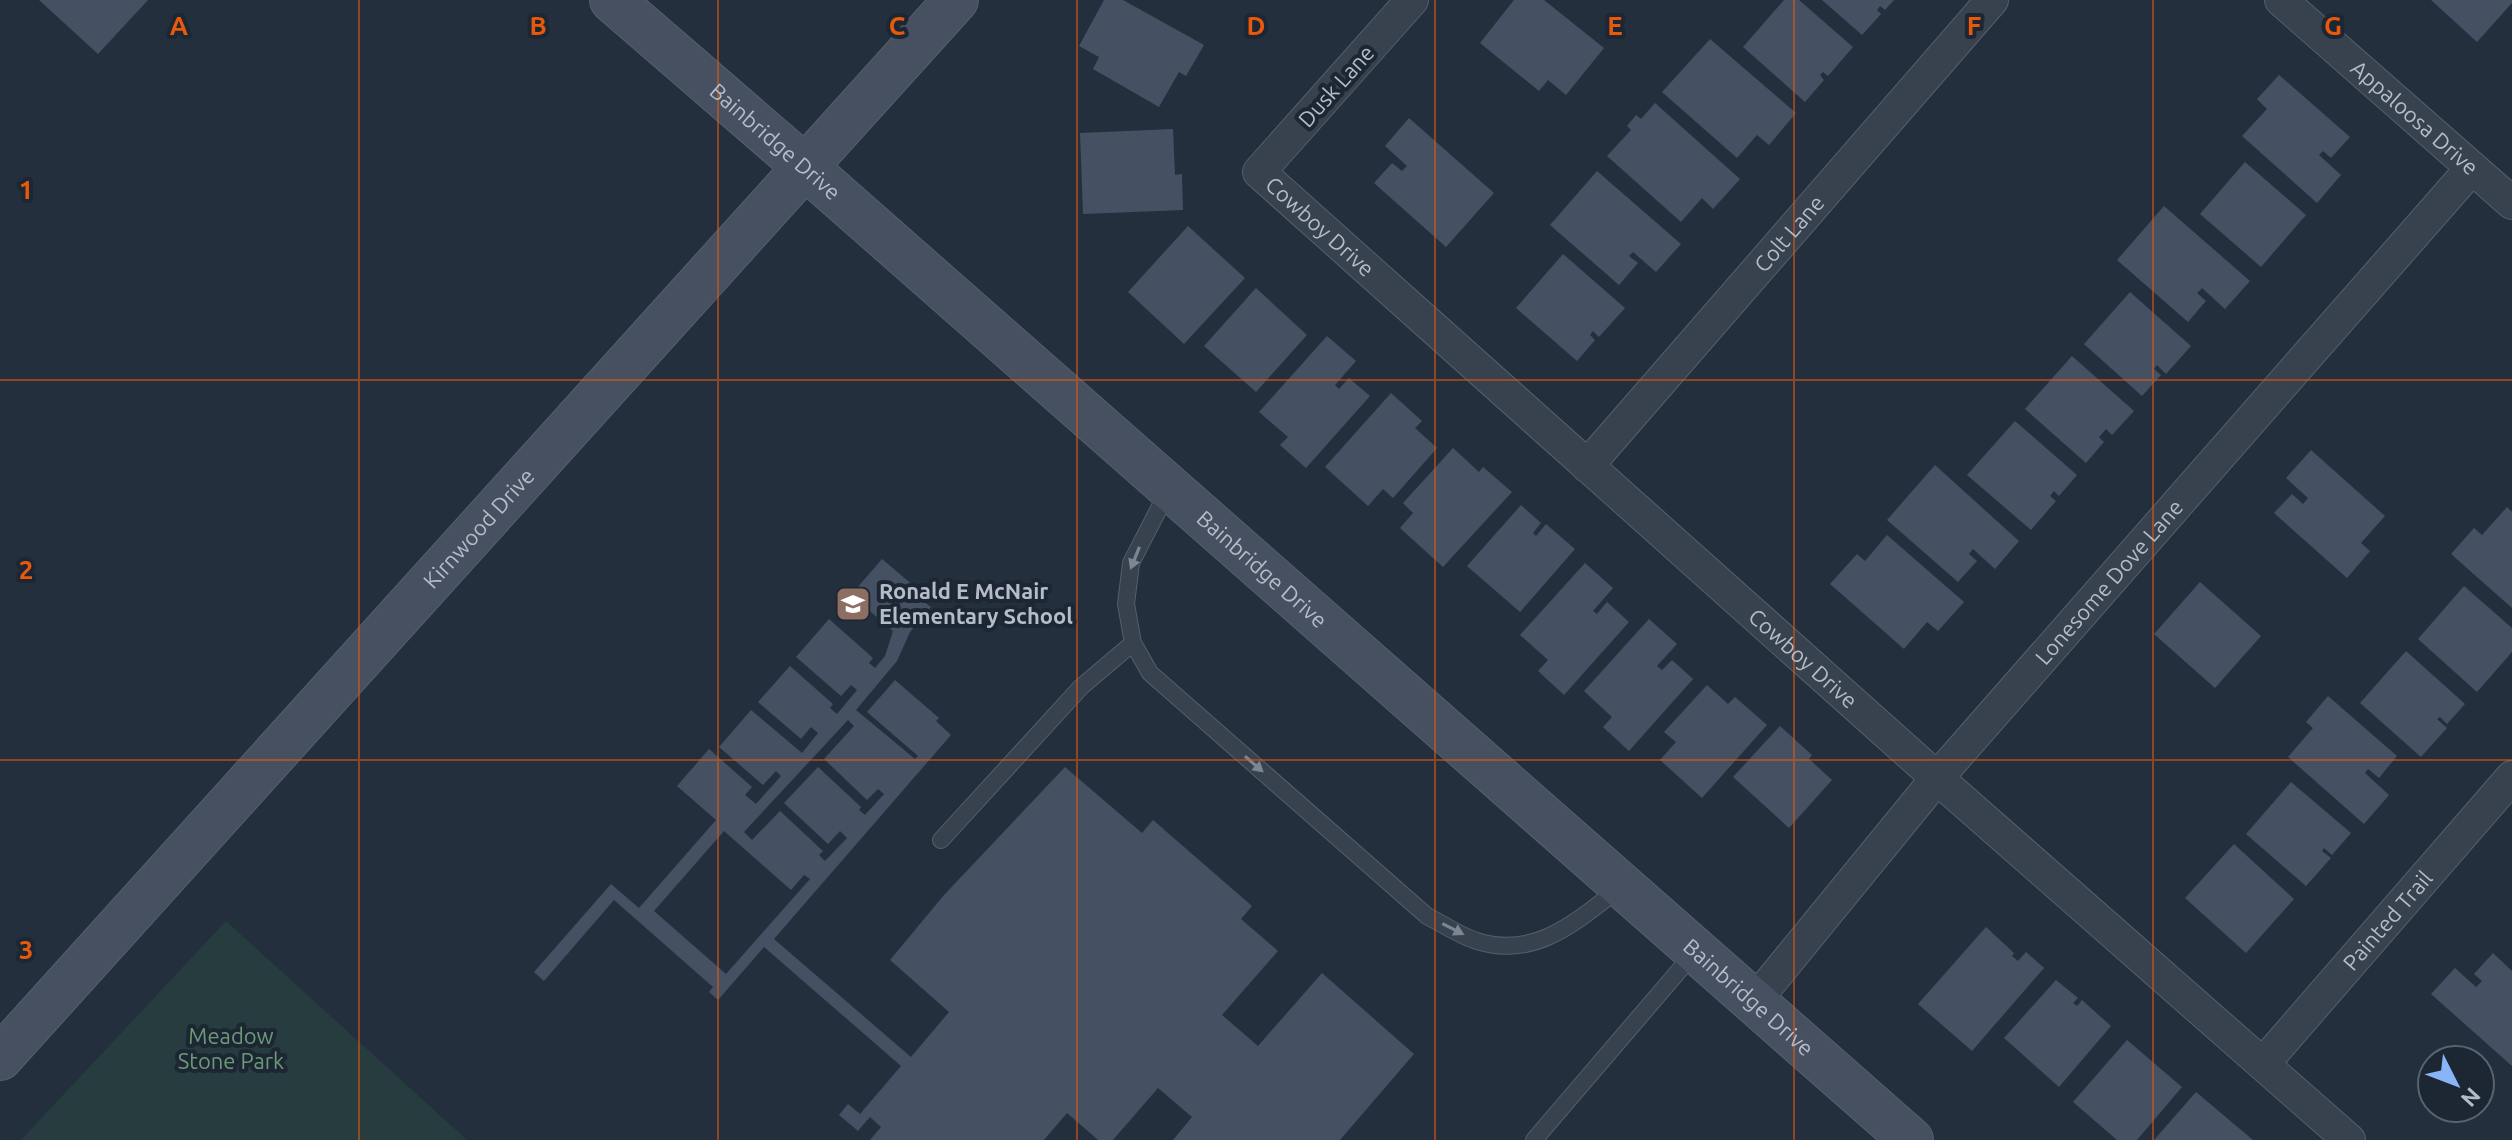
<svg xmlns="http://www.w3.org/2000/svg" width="2512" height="1140" font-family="Ubuntu,sans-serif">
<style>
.green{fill:#263c3f}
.building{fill:#455162;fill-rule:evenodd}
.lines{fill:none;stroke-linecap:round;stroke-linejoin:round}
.lane-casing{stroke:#565f6c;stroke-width:18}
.street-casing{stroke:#565f6c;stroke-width:34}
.secondary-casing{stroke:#565f6c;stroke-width:46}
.lane{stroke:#38414e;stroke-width:16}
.street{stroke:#38414e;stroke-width:32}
.secondary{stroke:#465061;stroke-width:44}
.oneway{fill:#7c8592}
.grid{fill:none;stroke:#e8590c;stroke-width:2;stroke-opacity:0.55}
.labels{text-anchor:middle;stroke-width:8;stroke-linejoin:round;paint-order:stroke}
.street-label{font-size:22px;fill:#b4bcc9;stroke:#1d2633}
.poi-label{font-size:22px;font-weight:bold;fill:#b4bcc9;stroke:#1d2633;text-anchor:start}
.park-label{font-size:22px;fill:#6b9a76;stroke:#1d2633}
.grid-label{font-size:26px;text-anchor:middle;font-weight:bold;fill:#e8590c;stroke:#1d2633;stroke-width:8;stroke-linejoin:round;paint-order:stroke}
</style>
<rect width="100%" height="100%" fill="#242f3e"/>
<path class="green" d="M226 921 467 1140H21Z"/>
<path class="building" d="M39 0H148L98 54Z
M1104 0H1123L1204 45 1186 76 1179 72 1159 107 1093 69 1099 57 1079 46Z
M1514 0H1544L1604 48 1566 95 1548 80 1539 91 1480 43Z
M1784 0H1799L1853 47 1828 76 1823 72 1820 75 1824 80 1805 102 1743 47Z
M1822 0H1894L1885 10 1880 6 1877 10 1881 14 1862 35Z
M2431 0H2512V3L2477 42Z
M1710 39 1796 113 1769 145 1757 135 1737 158 1662 92Z
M2279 75 2350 137 2331 158 2323 151 2319 155 2341 175 2317 203 2242 136 2267 109 2257 99Z
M1655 103 1740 179 1713 209 1702 198 1681 222 1607 156 1631 130 1627 126 1636 115 1641 119Z
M1409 118 1494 193 1446 247 1374 183 1392 163 1402 171 1407 166 1385 146Z
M1173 129 1175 175 1182 174 1183 210 1083 214 1080 133Z
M2245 162 2306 215 2261 267 2200 214Z
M1597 171 1681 244 1656 272 1633 252 1629 256 1638 263 1619 285 1550 225Z
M2164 206 2250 281 2225 309 2202 288 2197 293 2206 301 2188 322 2117 260Z
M1188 226 1245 278 1184 344 1128 292Z
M1563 254 1625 308 1599 337 1593 331 1590 335 1595 340 1577 361 1516 308Z
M1256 288 1307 335 1256 392 1204 346Z
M2130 292 2191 346 2166 374 2157 365 2154 369 2161 375 2142 396 2084 344Z
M1327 336 1356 361 1335 385 1339 389 1349 378 1370 396 1306 468 1280 445 1288 437 1259 412Z
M2072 356 2134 411 2112 435 2106 429 2099 437 2104 442 2086 463 2025 409Z
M1391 393 1422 421 1415 428 1437 448 1393 498 1383 489 1368 506 1325 467Z
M2015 421 2077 475 2059 496 2054 491 2050 496 2056 501 2031 530 1967 475Z
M1453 448 1479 472 1483 467 1512 492 1443 567 1400 528 1413 513 1403 503Z
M2311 450 2385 516 2361 543 2370 551 2347 578 2274 513 2292 494 2303 504 2308 498 2286 478Z
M1935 465 2019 541 1995 569 1973 549 1969 554 1977 561 1958 582 1887 520Z
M1521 505 1541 523 1533 533 1536 536 1546 524 1575 549 1520 612 1467 566Z
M2507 507 2512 512V608L2451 554 2474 528 2482 535Z
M1887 535 1964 602 1938 631 1927 622 1904 649 1830 584 1857 554 1865 561Z
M882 559 927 597 923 601 931 607 910 632 897 661 856 710 915 759 918 756 867 712 895 680 939 718 936 721 951 735 774 939 911 1057 949 1012 890 960 944 895 1065 767 1142 833 1153 820 1252 906 1241 919 1278 951 1222 1015 1258 1046 1322 973 1414 1054 1340 1140H1173L1192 1117 1158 1088 1113 1140H1098L1067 1113 1044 1140H870L881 1127 870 1117 858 1131 839 1115 848 1104 860 1114 901 1066 764 947 718 1000 709 992 713 987 614 900 544 981 534 972 611 884 639 908 716 820 677 786 709 749 752 787 745 795 756 804 781 776 776 771 763 785 719 747 751 710 802 753 818 733 811 727 801 739 758 702 790 666 833 704 830 708 837 714 857 690 851 685 841 696 796 657 829 619 873 658 869 663 875 668 885 656 893 631 851 595ZM848 720 854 726 824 759 867 800 878 789 884 794 865 815 859 810 861 807 818 767 784 803 828 844 840 831 847 838 825 861 819 855 823 851 780 811 752 840 744 832ZM724 831 791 890 804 875 810 879 726 974 654 911Z
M1585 563 1613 588 1593 611 1597 614 1607 602 1629 622 1564 695 1538 671 1548 660 1520 635Z
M2200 582 2261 636 2215 688 2154 634Z
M2464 586 2512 628V652L2477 692 2418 639Z
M1649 619 1677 644 1657 666 1662 670 1672 660 1693 679 1629 751 1603 727 1612 717 1584 691Z
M2406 651 2465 704 2447 724 2440 717 2437 719 2447 728 2421 757 2360 703Z
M1707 685 1728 704 1735 697 1767 725 1702 798 1660 760 1676 742 1664 732Z
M2328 696 2397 756 2379 778 2368 769 2365 773 2389 795 2364 824 2288 757 2313 728 2306 722Z
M1780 726 1812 755 1809 759 1832 780 1789 828 1733 777Z
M2291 782 2351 833 2332 855 2324 848 2322 851 2331 858 2306 886 2246 834Z
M2234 844 2294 899 2246 953 2185 898Z
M1986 927 2014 953 2012 956 2018 961 2026 952 2044 968 1972 1051 1918 1004Z
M2493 953 2512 971V1066L2431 994 2455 968 2476 987 2482 981 2474 974Z
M2056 980 2078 998 2073 1003 2077 1006 2082 1000 2111 1026 2059 1087 2004 1038Z
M2127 1040 2182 1087 2137 1140H2117L2073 1102Z
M2196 1092 2253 1140H2154Z"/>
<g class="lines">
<defs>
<path id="lane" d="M1169 489 1131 563 1126 604 1133 643 1150 673 1427 916C1443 924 1460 936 1477 941 1536 960 1578 920 1621 887
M941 840 1081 687 1133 643
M1534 1140 1695 952"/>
<g id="street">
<path id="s1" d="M1412 0 1259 172 1937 778 2349 1140"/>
<path id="s2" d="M2281 0 2512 203"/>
<path id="s3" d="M1587 466 1992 0"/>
<path id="s4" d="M1754 1002 1937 778 2472 168"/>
<path id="s5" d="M2263 1064 2512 777"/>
</g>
<g id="secondary">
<path id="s6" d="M612 0 805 167 1911 1140"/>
<path id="s7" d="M0 1058 956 0"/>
</g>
</defs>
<use href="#lane" class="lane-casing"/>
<use href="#street" class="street-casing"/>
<use href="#secondary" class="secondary-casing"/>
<use href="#lane" class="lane"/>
<use href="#street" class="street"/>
<use href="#secondary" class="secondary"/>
</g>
<defs><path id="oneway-solid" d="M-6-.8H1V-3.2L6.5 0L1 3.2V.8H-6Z" transform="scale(2)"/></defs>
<g class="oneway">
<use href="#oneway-solid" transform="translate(1135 558) rotate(112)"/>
<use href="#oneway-solid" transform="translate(1254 764) rotate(41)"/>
<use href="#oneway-solid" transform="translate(1453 929) rotate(27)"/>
</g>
<path class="grid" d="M359 0V1140M718 0V1140M1077 0V1140M1435 0V1140M1794 0V1140M2153 0V1140M0 380H2512M0 760H2512"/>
<defs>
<symbol id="school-square" viewBox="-11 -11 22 22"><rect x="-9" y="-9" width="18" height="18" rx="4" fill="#8d6e63" stroke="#1d2633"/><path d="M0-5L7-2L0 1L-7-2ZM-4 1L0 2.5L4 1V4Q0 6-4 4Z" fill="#fff"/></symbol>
</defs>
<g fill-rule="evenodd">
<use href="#school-square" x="833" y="584" width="40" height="40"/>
</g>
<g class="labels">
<g class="street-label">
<text transform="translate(1336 86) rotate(-48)" y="8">Dusk Lane</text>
<text dy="8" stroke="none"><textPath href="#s2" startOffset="178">Appaloosa Drive</textPath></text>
<text dy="8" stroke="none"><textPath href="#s6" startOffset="216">Bainbridge Drive</textPath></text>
<text dy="8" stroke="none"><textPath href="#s1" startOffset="312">Cowboy Drive</textPath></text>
<text dy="8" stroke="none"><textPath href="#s3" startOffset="308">Colt Lane</textPath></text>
<text dy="8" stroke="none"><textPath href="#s7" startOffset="714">Kirnwood Drive</textPath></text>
<text dy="8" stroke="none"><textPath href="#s6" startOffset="864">Bainbridge Drive</textPath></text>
<text dy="8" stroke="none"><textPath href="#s4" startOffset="550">Lonesome Dove Lane</textPath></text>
<text dy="8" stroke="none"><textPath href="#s1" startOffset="960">Cowboy Drive</textPath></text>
<text dy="8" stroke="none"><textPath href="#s5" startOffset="190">Painted Trail</textPath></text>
<text dy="8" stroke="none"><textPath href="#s6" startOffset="1512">Bainbridge Drive</textPath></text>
</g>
<g class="poi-label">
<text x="879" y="599">Ronald E McNair<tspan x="879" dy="25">Elementary School</tspan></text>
</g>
<g class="park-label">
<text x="231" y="1044">Meadow<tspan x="231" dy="25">Stone Park</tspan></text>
</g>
</g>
<g class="grid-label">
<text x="179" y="35">A</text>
<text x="538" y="35">B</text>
<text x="897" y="35">C</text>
<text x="1256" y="35">D</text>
<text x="1615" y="35">E</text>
<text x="1974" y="35">F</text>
<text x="2333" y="35">G</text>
<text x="26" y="199">1</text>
<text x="26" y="579">2</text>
<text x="26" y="959">3</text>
</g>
<g transform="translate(2456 1084) rotate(132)"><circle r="38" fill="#1d2633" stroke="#59626f" stroke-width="2"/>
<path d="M0-6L14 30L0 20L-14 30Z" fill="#8ab4f8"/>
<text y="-12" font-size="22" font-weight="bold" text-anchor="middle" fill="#b4bcc9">N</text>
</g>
</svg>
